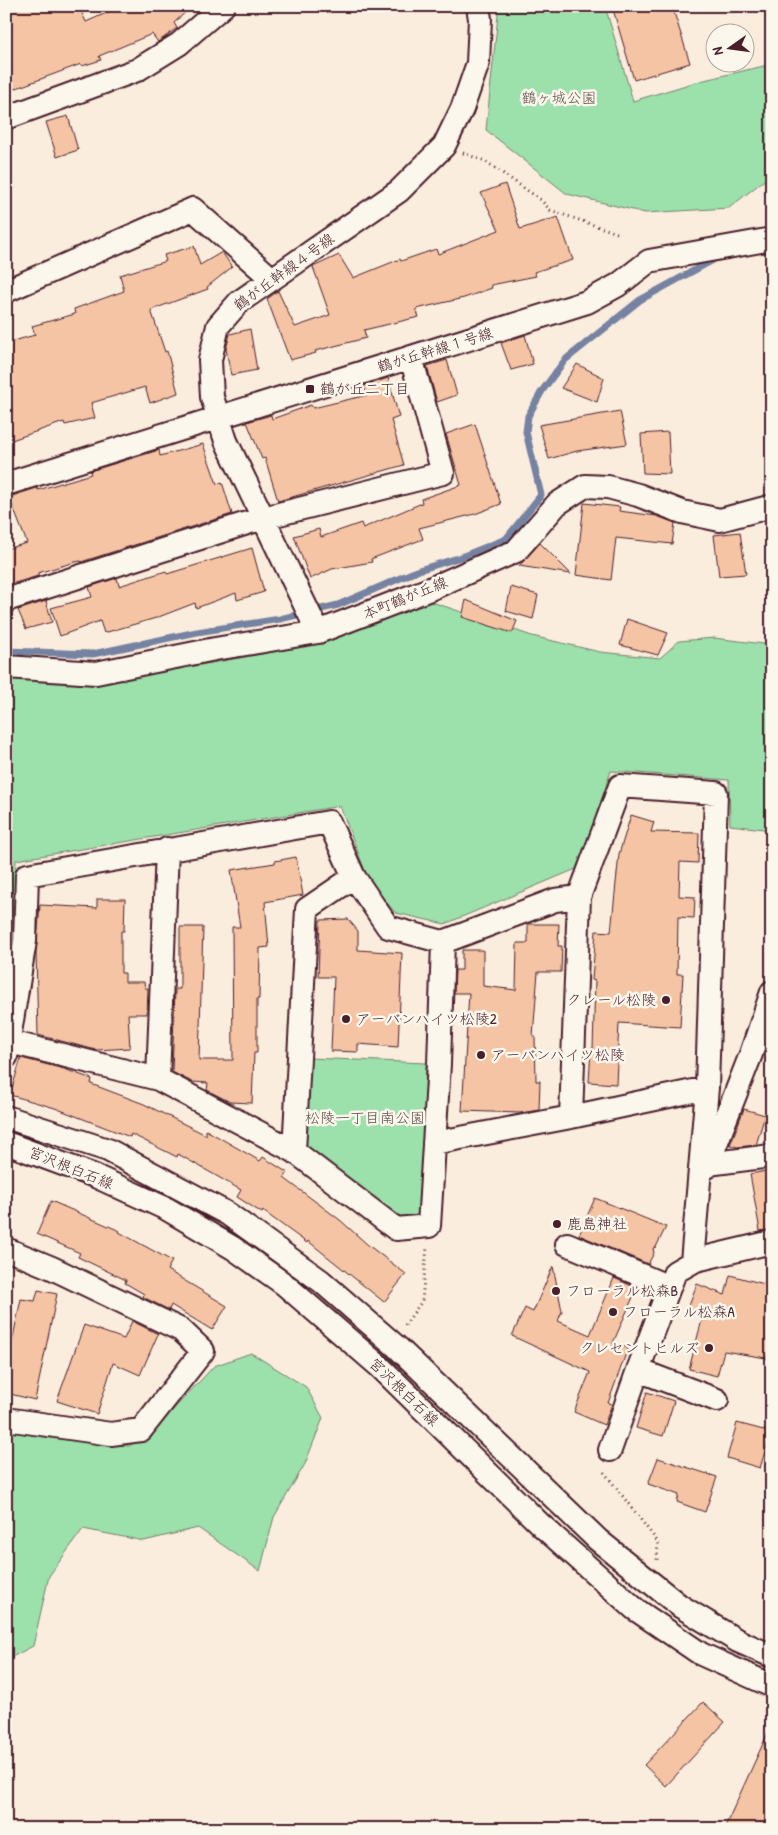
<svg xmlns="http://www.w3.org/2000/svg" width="778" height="1835" font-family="'Patrick Hand','Klee One',sans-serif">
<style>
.green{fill:#9ce0ab;stroke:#73806b}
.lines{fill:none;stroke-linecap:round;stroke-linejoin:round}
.stream{stroke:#7682a1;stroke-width:7}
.building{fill:#f4c4a4;stroke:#4a1f2b}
.minor-casing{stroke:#4a1f2b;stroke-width:26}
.path{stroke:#4a1f2b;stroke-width:3;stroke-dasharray:1 4;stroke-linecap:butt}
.minor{stroke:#fbf7ec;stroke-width:22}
.poi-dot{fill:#4a1f2b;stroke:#fbf7ec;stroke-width:2}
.labels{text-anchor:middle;stroke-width:5;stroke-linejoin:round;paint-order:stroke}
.park-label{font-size:15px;fill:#5e4f4b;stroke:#fbf7ec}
.street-label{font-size:15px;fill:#4a1f2b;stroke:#fbf7ec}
.poi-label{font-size:15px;fill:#4a1f2b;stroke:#fbf7ec;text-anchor:start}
</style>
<rect width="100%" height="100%" fill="#faedde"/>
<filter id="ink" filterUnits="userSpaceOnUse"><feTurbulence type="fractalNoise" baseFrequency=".02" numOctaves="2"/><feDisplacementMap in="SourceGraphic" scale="10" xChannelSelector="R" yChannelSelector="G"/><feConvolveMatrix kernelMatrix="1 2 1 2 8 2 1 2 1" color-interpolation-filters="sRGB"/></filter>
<g filter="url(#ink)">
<path class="green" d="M495 6H605L633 101 696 82 772 64V174L729 208 645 213 567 194 486 130 498 15Z
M429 601 532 636 600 652 660 658 679 641 714 638 772 645V830L730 825 729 780 611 771 595 819 576 869 445 924 396 913 370 884 340 806 16 860 12 978 6 999V679L111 681 312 645Z
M309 1058 426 1063 421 1213 402 1220 306 1147Z
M251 1353 306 1387 323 1418 305 1464 274 1517 260 1571 198 1528 144 1541 83 1529 49 1576 33 1646 6 1660V1431L92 1443 129 1446 154 1430 214 1366Z"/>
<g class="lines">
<path class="stream" d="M6 651 93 654 197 632 280 619 338 605 419 570 461 557 506 539 541 495 526 432 528 416 542 391 565 360 640 300 715 259"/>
</g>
<path class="building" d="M6 6H79L86 22 122 6H192L174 23 177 28 158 42 152 34 99 56 101 60 82 66 81 64 6 92Z
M612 6H672L690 63 634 80Z
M68 116 78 150 57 157 46 122Z
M505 184 520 229 558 217 573 260 534 272 536 276 491 285 492 288 464 298 416 309 419 317 364 330 366 338 315 351 316 353 290 360 267 299 278 291 295 327 330 315 313 267 339 255 353 278 400 259 401 261 436 249 438 254 499 230 481 193Z
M194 246 200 265 222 252 232 267 207 287 208 289 151 310 165 352 167 351 178 393 150 403 145 387 91 403 95 418 65 425 64 422 6 442V343L35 335 32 326 75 314 74 309 124 291 120 275 166 261 164 255Z
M250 329 257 370 231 375 226 349 230 334Z
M525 335 533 364 511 370 501 343Z
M447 360 457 395 437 402 427 366Z
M577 364 604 378 597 402 561 388Z
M388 378 399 417 391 420 404 465 278 501 265 458 262 459 247 422 271 415 272 419 311 405 313 408 367 395 364 386Z
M620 411 627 444 577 451 549 459 539 425Z
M475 424 501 504 475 514 419 528 423 539 371 559 372 562 332 569 310 579 294 536 319 529 321 537 361 523 363 528 422 503 421 499 461 485 446 434Z
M668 432 670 474 643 473 641 434Z
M203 444 217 484 222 482 232 514 81 562V561L75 562 38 573V576L8 585 6 580V549L27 543 9 497 37 488 38 490 91 474 90 471 159 450 160 456Z
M584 503 620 507 619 511 657 516 675 523 672 544 616 538 611 580 576 575Z
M740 532 746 574 719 576 714 535Z
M540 543 571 574 519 566Z
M252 548 264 592 237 600 236 593 196 608 195 603 156 618 104 633 100 621 60 636 51 608 92 597 89 587 117 578 119 586 166 571 167 574Z
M511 587 538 595 533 619 506 611Z
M466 600 517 621 512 633 462 617Z
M46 601 52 622 26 629 18 610Z
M627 619 668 633 658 655 620 645Z
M631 815 654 822 651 832 699 833 698 863 680 862 679 896 695 897 694 918 678 917 677 974H683L680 1027 619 1023 616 1084 589 1082 591 1049H593L595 981 592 980 596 931 611 932 619 854Z
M296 857 303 895 265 902 269 947 260 948 259 999H257V1053H254L252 1103 230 1102 207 1090 208 1083 192 1082 172 1072 175 989H180V927H203L199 1060H233L232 927H240L231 870 275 863V861Z
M97 899H125L124 931H121V973H125V982H144L145 988H148L147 1014H128L130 1048 96 1050 38 1035 36 952 40 905 97 908Z
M348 919 358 931V950L402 953 398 1047 358 1044V1052L331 1051 334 977H318L320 920Z
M528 924H559L558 946H562L561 972H538L533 1036H535L536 1081H540L539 1110 520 1113 462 1111 469 993H454L455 970H462V950H483V986L516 990 517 943H528Z
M21 1058 64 1069 92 1079 91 1084 144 1104 206 1135V1130L260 1161 263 1157 288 1173 284 1178 340 1220 368 1245 406 1274 384 1302 308 1241 307 1243 263 1211 262 1213 237 1197 241 1190 178 1154 177 1157 131 1134 130 1137 55 1108 10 1095Z
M744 1109 765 1115 756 1145 737 1147 730 1145Z
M772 1170V1229L760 1231 750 1174Z
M595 1198 666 1227 656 1247 653 1248 654 1253 648 1264 579 1235Z
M51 1201 120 1231 119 1232 172 1261 167 1270 227 1306 212 1330 171 1305 169 1310 143 1297 144 1294 125 1283 126 1280 78 1257 80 1253 37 1234Z
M553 1266 562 1311 558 1321 590 1335 614 1278 637 1288 613 1343 628 1348 608 1403 612 1404 604 1425 574 1412 590 1372 512 1336 525 1308 533 1312Z
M730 1275 772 1286V1359L724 1351 717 1376 689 1369 703 1316 687 1310 697 1284 725 1295Z
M38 1290 57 1294 35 1400 6 1393V1341L12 1342 21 1299 35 1301Z
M132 1321 158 1334 140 1375 113 1363 97 1414 57 1401 84 1325 124 1339Z
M647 1392 674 1401 663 1436 636 1428Z
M737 1423 771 1432 760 1468 727 1458Z
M658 1458 717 1477 705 1512 677 1502 679 1495 648 1484Z
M703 1702 725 1722 666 1786 644 1765Z
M772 1724V1829H724Z"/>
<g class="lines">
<defs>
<path id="minor" d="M6 118 137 70 179 44 223 6
M6 291 193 209 272 279
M6 484 587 302 618 285 649 261 772 239
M6 600 263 518 443 473 411 357
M318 632 226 441 212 397 210 360 218 326 239 302 399 191 444 146 462 109 478 63 480 19 478 6
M6 667 96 673 215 649 318 632 430 589 516 551 557 504 585 486 608 487 638 495 682 512 720 520 772 506
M10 1042 158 1079 294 1151 396 1229 429 1226 439 1064 443 942
M6 1057 25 941 27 875 329 822 354 877 388 927 443 942 555 900 579 897
M158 1079 167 849
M6 1117 108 1150 228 1214 321 1281 398 1348 598 1540 680 1606 738 1641 772 1656
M571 1117 707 1088
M6 1143 95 1176 167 1209 233 1248 284 1284 379 1366 541 1525 635 1609 701 1654 772 1686
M434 1143 571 1117 579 897 620 786 716 793 707 1088 692 1262
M294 1151 307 909 354 877
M708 1164 771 1156
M707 1167 751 1054 772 992
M567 1244 669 1287
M6 1249 52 1268 181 1330 203 1351 141 1430 111 1434 6 1419
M638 1370 717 1400
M610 1450 638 1370 675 1272 696 1260 772 1242"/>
</defs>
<use href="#minor" class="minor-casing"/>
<path class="path" d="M463 153 485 161 541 200 550 210 617 233
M405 1325 422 1301 427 1247
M604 1472 658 1542 657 1560"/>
<use href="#minor" class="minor"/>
</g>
</g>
<g class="poi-dot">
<rect x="305" y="384" width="10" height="10" rx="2.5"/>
<circle cx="666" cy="1000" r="5"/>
<circle cx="346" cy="1019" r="5"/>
<circle cx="481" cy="1055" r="5"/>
<circle cx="557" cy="1224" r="5"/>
<circle cx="556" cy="1291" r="5"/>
<circle cx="613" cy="1312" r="5"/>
<circle cx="709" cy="1348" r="5"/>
</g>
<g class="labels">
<g class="park-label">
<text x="559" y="103">鶴ヶ城公園</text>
<text x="365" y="1123">松陵一丁目南公園</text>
</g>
<g class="street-label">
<text transform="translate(284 272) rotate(-36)" y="5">鶴が丘幹線４号線</text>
<text transform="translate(435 350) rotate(-17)" y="5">鶴が丘幹線１号線</text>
<text transform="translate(405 598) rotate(-22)" y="5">本町鶴が丘線</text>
<text transform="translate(71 1168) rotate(22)" y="5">宮沢根白石線</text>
<text transform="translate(404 1392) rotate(44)" y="5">宮沢根白石線</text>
</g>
<g class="poi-label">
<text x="320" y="394">鶴が丘二丁目</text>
<text x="656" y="1005" text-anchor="end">クレール松陵</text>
<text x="356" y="1024">アーバンハイツ松陵2</text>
<text x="491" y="1060">アーバンハイツ松陵</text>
<text x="567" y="1229">鹿島神社</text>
<text x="566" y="1296">フローラル松森B</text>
<text x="623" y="1317">フローラル松森A</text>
<text x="699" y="1353" text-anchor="end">クレセントヒルズ</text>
</g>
</g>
<rect width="778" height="1835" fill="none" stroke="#fbf7ec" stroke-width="25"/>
<rect x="12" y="12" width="753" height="1810" fill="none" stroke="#4a1f2b" stroke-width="2" filter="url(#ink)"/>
<g transform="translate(730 48) rotate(256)"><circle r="24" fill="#fbf7ec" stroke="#b4a19f"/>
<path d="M0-4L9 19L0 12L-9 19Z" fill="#4a1f2b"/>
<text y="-8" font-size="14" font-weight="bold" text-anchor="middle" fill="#4a1f2b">N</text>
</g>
</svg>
